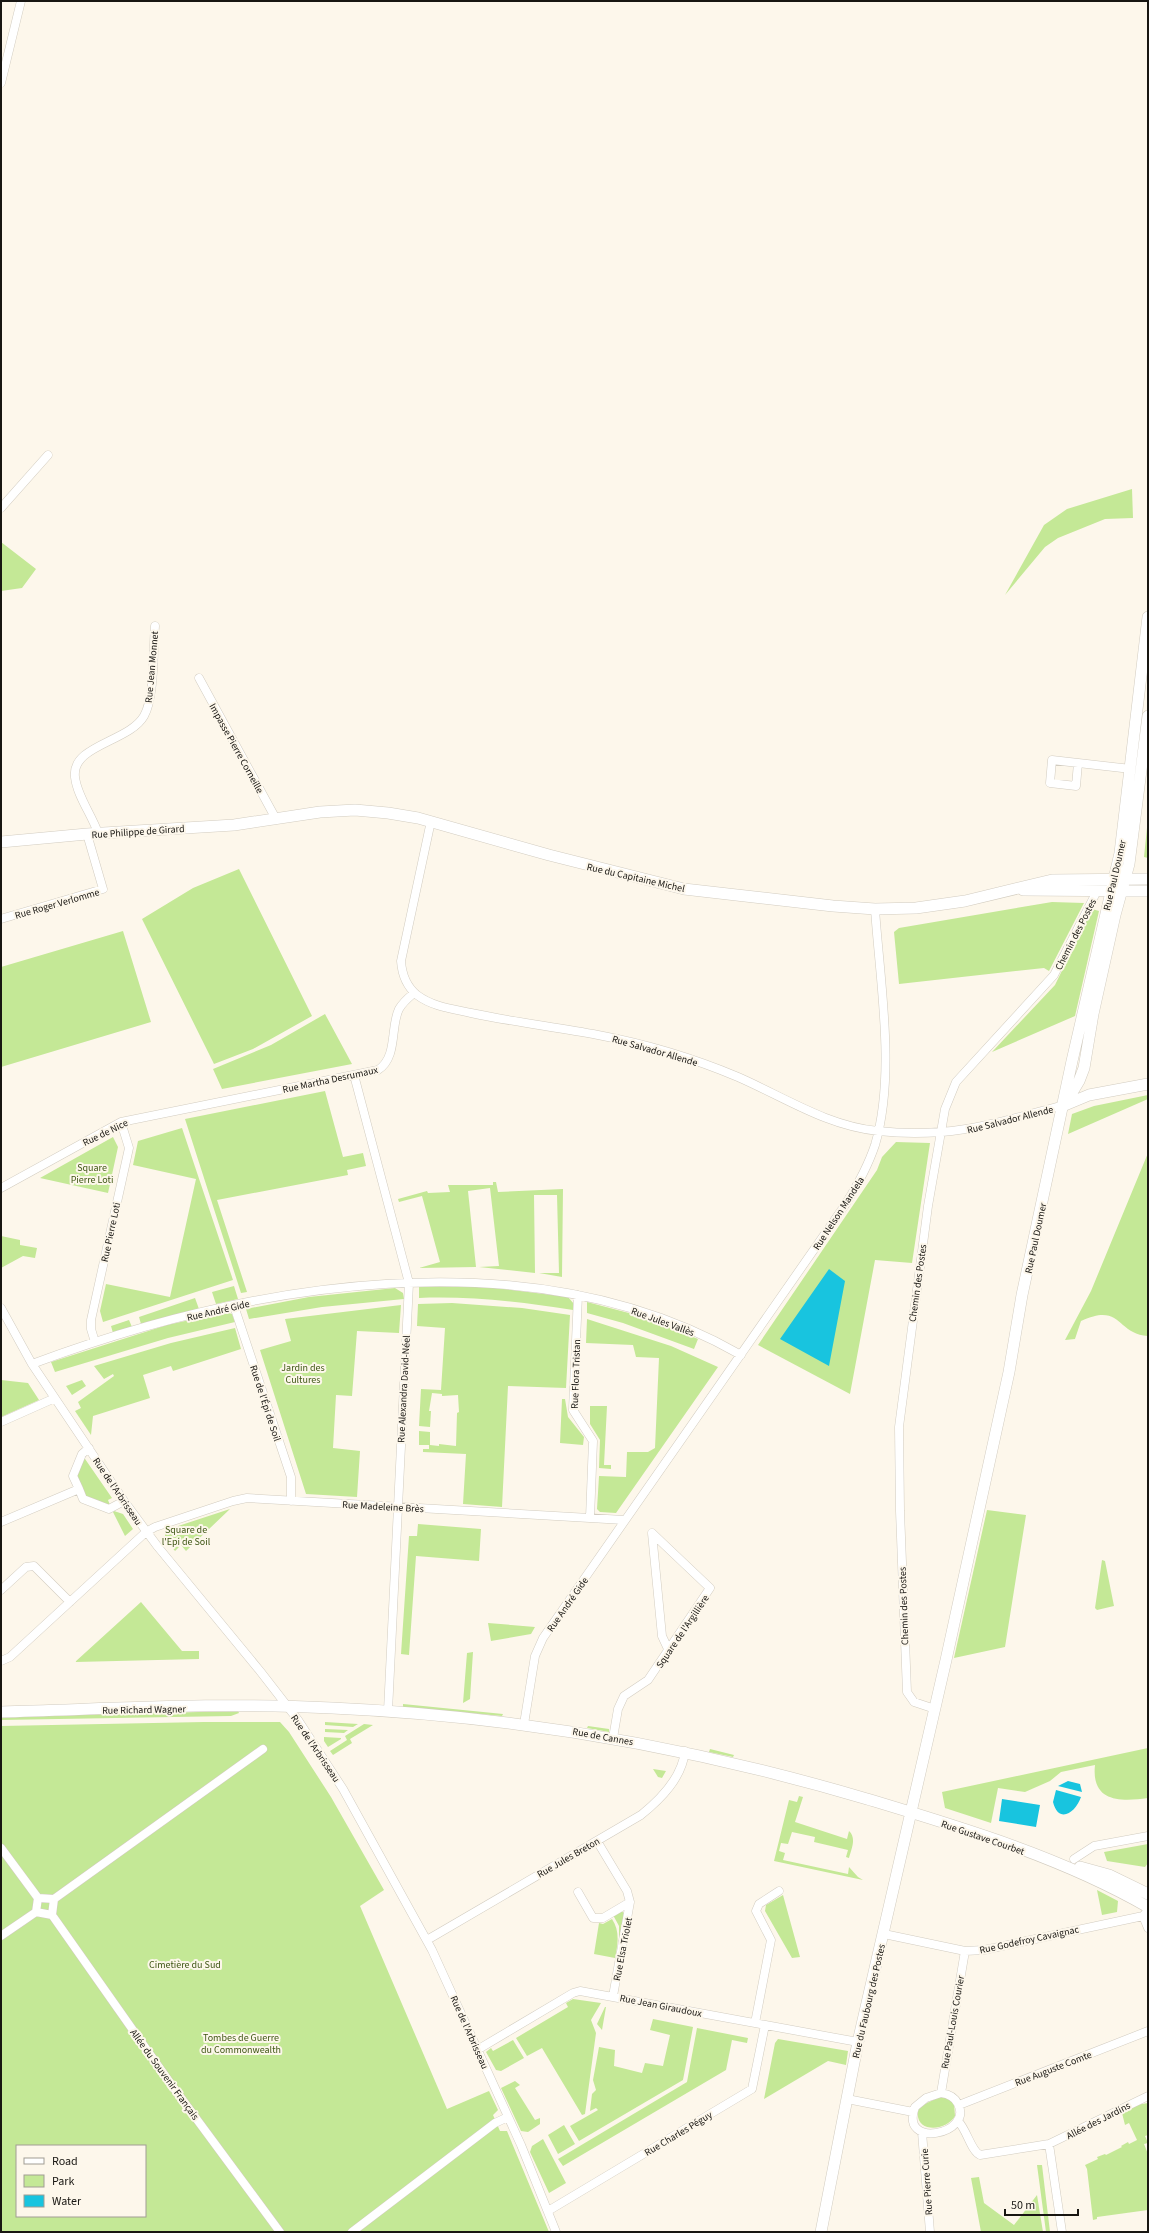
<svg xmlns="http://www.w3.org/2000/svg" width="1149" height="2233" font-family="'Source Sans 3',sans-serif">
<style>
.green{fill:#c4e896;fill-rule:evenodd}
.water{fill:#18c4df}
.lines{fill:none;stroke-linecap:round;stroke-linejoin:round}
.street-casing{stroke:#d2ccc0;stroke-width:9}
.secondary-casing{stroke:#d2ccc0;stroke-width:12}
.street{stroke:#fff;stroke-width:8}
.secondary{stroke:#fff;stroke-width:11}
.labels{text-anchor:middle;stroke-width:4;stroke-linejoin:round;paint-order:stroke}
.street-label{font-size:10px;fill:#181612;stroke:#fdf7eb}
.park-label{font-size:10px;fill:#3d5513;stroke:#fdf7eb}
</style>
<rect width="100%" height="100%" fill="#fdf7eb"/>
<path class="green" d="M1132 489 1133 518 1105 519 1058 538 1045 547 1005 595 1044 525 1067 509Z
M1 542 36 569 22 588 1 591Z
M1148 818V858L1144 857Z
M239 869 312 1016 253 1049 214 1064 142 919 193 888Z
M1052 902 1084 903 1049 971 1044 968 899 984 894 932 899 928Z
M1092 909 1099 911 1075 1016 992 1052 1055 985Z
M123 931 151 1022 1 1067V967Z
M325 1014 352 1064 222 1089 213 1069 271 1045Z
M325 1091 343 1157 363 1153 366 1166 347 1170 348 1175 217 1200 247 1292 241 1293 185 1119Z
M1148 1095V1099L1068 1134 1072 1114 1094 1106Z
M182 1128 233 1280 103 1322 100 1311 106 1284 170 1297 196 1179 133 1165 138 1141Z
M113 1137 118 1147 108 1193 40 1178Z
M896 1142 930 1143 912 1263 875 1260 850 1394 758 1345 877 1170 882 1157Z
M1148 1153V1336C1116 1334 1122 1302 1081 1321L1075 1339 1065 1340 1091 1291Z
M493 1182H496L498 1192 563 1189 562 1277 539 1273H559L557 1195H534L535 1273 479 1267 499 1266 490 1188 468 1191 476 1267 419 1268 440 1262 422 1196 399 1202 398 1199 427 1191 428 1193 450 1192 448 1185H493Z
M1 1236 20 1240V1245L37 1248 35 1258 23 1256 1 1268Z
M234 1286 238 1299 216 1304 212 1292Z
M419 1286 487 1287 568 1297 574 1304 573 1310C522 1302 471 1296 419 1298Z
M395 1288 403 1293 404 1299 322 1307 249 1319 246 1309 309 1297Z
M195 1298 199 1309 141 1324 139 1317Z
M587 1302 644 1317 698 1339 694 1349 623 1323 587 1313Z
M452 1303 522 1308 570 1315 566 1388 508 1386 502 1507 463 1504 466 1454 423 1452V1449H429V1445H419V1431L430 1432V1445L439 1446V1444L456 1446 457 1413 459 1412 458 1395 442 1396V1394L432 1393 429 1411H431L430 1427 419 1426 421 1389 441 1390 445 1328 417 1326 418 1304Z
M401 1305 399 1333 357 1331 352 1396 336 1395 333 1448 360 1451 357 1497 306 1494 260 1350 291 1341 285 1319Z
M226 1312 232 1314 235 1322 168 1338 55 1372 51 1362 167 1325Z
M587 1319 671 1346 718 1367 616 1513 600 1512 597 1509 599 1476 626 1477 627 1452H648L655 1448 659 1358 636 1357 633 1345 586 1343Z
M129 1320 132 1327 113 1333 111 1326Z
M235 1328 241 1349 173 1371 171 1366 143 1375 150 1398 93 1416 91 1435 75 1411 81 1408 78 1402 114 1376 113 1374 104 1379 94 1366 171 1343Z
M1 1380 28 1383 39 1400 1 1417Z
M82 1380 86 1386 72 1395 66 1386Z
M562 1399H565L568 1417 584 1437 583 1445 560 1443Z
M590 1406H607L604 1465H611V1469L599 1468 600 1440 590 1424Z
M83 1456 112 1498 108 1500 110 1505 85 1498 75 1477Z
M230 1509 186 1551 181 1545 175 1551 165 1538V1534L169 1529Z
M987 1510 1026 1515 1005 1647 954 1658Z
M114 1511 123 1514 133 1529 125 1536 113 1512Z
M418 1524 481 1529 479 1561 416 1556 409 1655 401 1654 409 1536H417Z
M1102 1560 1105 1561 1114 1606 1097 1610 1095 1608Z
M141 1602 182 1651H199V1659L75 1662Z
M488 1623 535 1627 531 1634 491 1641Z
M473 1652 470 1699 463 1703 467 1653Z
M403 1704 503 1714 502 1716 403 1707Z
M238 1711 239 1713 231 1716 1 1720V1717Z
M204 1722H280L289 1732 331 1797 384 1890 360 1906 447 2109 489 2091 498 2110 493 2115 500 2131H507L549 2232H1V1726ZM17 2146H145V2216H17Z
M325 1722 358 1724 353 1727 325 1725Z
M364 1724 373 1725 350 1739 352 1743 333 1755 330 1751 347 1740 345 1736Z
M588 1726 609 1729V1732L587 1728Z
M325 1729 348 1730 344 1733 325 1732Z
M324 1737 341 1738V1739L328 1747 324 1741Z
M1148 1748V1798C1120 1802 1091 1802 1095 1765L1061 1772 1050 1781 1025 1792 998 1788 991 1823 945 1808 942 1792Z
M710 1749 734 1755 733 1757 709 1752Z
M653 1769 666 1771 662 1778 658 1777Z
M799 1796 803 1797 795 1822 847 1839 849 1831C857 1838 851 1850 849 1858L846 1857 848 1850 814 1842 815 1837 792 1832 788 1844 781 1843 779 1851 785 1853 783 1860 848 1874 849 1867 858 1877 863 1880 774 1861 789 1800 797 1802Z
M1148 1844V1863L1145 1867 1107 1861 1104 1852Z
M1097 1890 1118 1901 1117 1912 1102 1915Z
M783 1895 800 1957 792 1958 765 1911 766 1905Z
M621 1911 624 1913 619 1940V1926L613 1915Z
M612 1919C620 1931 618 1944 615 1958L594 1954 599 1923 603 1924Z
M573 1999 601 2003 591 2020 596 2033 585 2114 582 2115 542 2048 527 2056 516 2038 568 2007 566 2003Z
M605 2007H606L602 2030 597 2024Z
M653 2019 693 2027 683 2080 579 2141 570 2126 598 2110 596 2108 590 2111 592 2094 596 2090 593 2080 599 2047 615 2050 614 2066 642 2073 645 2063 663 2066 670 2035 650 2030Z
M697 2028 748 2038 747 2043 732 2040 726 2070 563 2166 558 2159 687 2082Z
M778 2039 848 2051 846 2065 828 2061 764 2099 775 2043Z
M513 2040 524 2058 501 2071 496 2070 486 2052 491 2048 493 2051Z
M515 2081 520 2085 515 2088 535 2120 540 2118V2124L528 2132 521 2131 501 2088Z
M939 2097H947L954 2103 955 2116C945 2133 911 2133 919 2107Z
M1148 2103V2135L1145 2136 1148 2143 1144 2144 1148 2154V2210L1097 2217V2219L1093 2220 1087 2169 1085 2165 1098 2159 1097 2157 1105 2154 1106 2155 1122 2147 1121 2146 1128 2142 1129 2144 1137 2140 1129 2123 1125 2125 1122 2113 1136 2105Z
M564 2125 575 2144 558 2154 548 2135Z
M543 2139 566 2183 549 2193 530 2152 532 2146Z
M1037 2165H1042L1050 2232H1046Z
M979 2177 984 2203 1014 2225 1037 2195 1043 2232H981L971 2178Z"/>
<path class="water" d="M829 1269 845 1281 829 1366 780 1339Z
M1068 1781 1080 1784 1082 1792 1058 1786Z
M1056 1790 1081 1797C1076 1812 1059 1825 1053 1802Z
M1002 1799 1040 1805 1036 1827 999 1821Z"/>
<g class="lines">
<defs>
<path id="street" d="M1 83 21 1
M1 508 48 455
M199 678 276 819
M1078 763 1076 786 1050 783 1052 760 1131 769
M431 821 401 961C402 975 406 986 417 995 433 1007 453 1009 471 1013 513 1022 556 1027 598 1035 646 1044 693 1058 738 1077 784 1097 827 1126 878 1131 950 1139 997 1123 1064 1105
M98 833C92 815 77 796 75 777 71 745 129 742 144 716 155 697 153 649 155 626
M1 919 103 889 87 834
M354 1075 409 1283 388 1711
M1 1188 121 1122 378 1070C398 1057 390 1027 399 1009 403 1002 408 998 414 993
M578 1295 573 1410 593 1441 590 1518
M234 1306 291 1477V1501
M1 1308 32 1364 124 1501 158 1547 260 1671 298 1720 343 1789 432 1950 521 2145 556 2232
M95 1342 91 1329V1320L129 1148 121 1122
M32 1364C249 1283 530 1234 741 1355
M1 1422 55 1398
M79 1489 73 1476 82 1454 89 1448
M1 1522 79 1489 83 1499 109 1509 124 1501
M652 1533 662 1636 669 1651
M1 1590 26 1567 34 1566 70 1602
M1 1661 10 1657 146 1532 155 1527 233 1501 247 1498 624 1520
M935 1709 914 1702 907 1692 900 1511 899 1427 928 1206 945 1109 956 1082 1054 975 1097 891
M524 1724 535 1656 543 1638 845 1205C857 1186 868 1166 875 1145 896 1074 880 983 875 909
M613 1738 618 1709 624 1696 648 1680 710 1588 652 1533
M597 1841 627 1891 630 1902 613 1996
M1 1848 38 1898
M1074 1859 1094 1846 1148 1836
M578 1892 593 1918H603L630 1902
M36 1912 52 1915 54 1899
M52 1915 173 2087 280 2232
M1143 1916 1148 1928
M884 1934 965 1951 984 1950 1143 1916 1148 1910
M1 1936 36 1912 38 1898 54 1899 263 1749
M427 1940 641 1815C661 1799 682 1778 685 1751
M755 2023 771 1940 756 1911 759 1904 779 1891
M477 2050 573 1993 580 1991 858 2042
M941 2093 965 1951
M941 2093C948 2094 955 2097 958 2104 974 2134 899 2150 915 2107L926 2098Z
M847 2099 913 2112
M959 2105 1148 2031
M958 2121C967 2130 971 2151 980 2155L1049 2144
M922 2132 930 2232
M548 2211 752 2089 765 2025
M352 2232 495 2123 508 2117
M1062 2232 1049 2144 1148 2096"/>
<path id="secondary" d="M1 842 87 834 234 825 320 812 355 810 388 813 418 818 549 855 684 889 833 906 875 909 916 908 965 901 1052 880 1148 879
M1023 890 1148 891
M1067 1101 1079 1081 1084 1068 1093 1014 1115 915 1129 864 1148 716
M1065 1105 1089 1095 1148 1084
M1 1712C111 1709 222 1702 332 1708 515 1716 692 1747 867 1799 963 1828 1061 1857 1148 1907
M1080 1867 1109 1875 1148 1894
M821 2232 858 2042 946 1660 1009 1372 1022 1295 1072 1061 1120 853 1148 617"/>
</defs>
<use href="#street" class="street-casing"/>
<use href="#secondary" class="secondary-casing"/>
<use href="#street" class="street"/>
<use href="#secondary" class="secondary"/>
</g>
<g class="labels">
<g class="street-label">
<text transform="translate(151 667) rotate(-85)" y="4">Rue Jean Monnet</text>
<text transform="translate(237 748) rotate(61)" y="4">Impasse Pierre Corneille</text>
<text transform="translate(138 831) rotate(-4)" y="4">Rue Philippe de Girard</text>
<text transform="translate(1114 875) rotate(-77)" y="4">Rue Paul Doumer</text>
<text transform="translate(636 877) rotate(13)" y="4">Rue du Capitaine Michel</text>
<text transform="translate(57 903) rotate(-16)" y="4">Rue Roger Verlomme</text>
<text transform="translate(1075 934) rotate(-63)" y="4">Chemin des Postes</text>
<text transform="translate(655 1050) rotate(16)" y="4">Rue Salvador Allende</text>
<text transform="translate(330 1079) rotate(-12)" y="4">Rue Martha Desrumaux</text>
<text transform="translate(1010 1119) rotate(-14)" y="4">Rue Salvador Allende</text>
<text transform="translate(105 1132) rotate(-26)" y="4">Rue de Nice</text>
<text transform="translate(838 1213) rotate(-57)" y="4">Rue Nelson Mandela</text>
<text transform="translate(110 1232) rotate(-78)" y="4">Rue Pierre Loti</text>
<text transform="translate(1035 1238) rotate(-78)" y="4">Rue Paul Doumer</text>
<text transform="translate(917 1283) rotate(-82)" y="4">Chemin des Postes</text>
<text transform="translate(218 1310) rotate(-13)" y="4">Rue André Gide</text>
<text transform="translate(663 1321) rotate(20)" y="4">Rue Jules Vallès</text>
<text transform="translate(575 1374) rotate(-88)" y="4">Rue Flora Tristan</text>
<text transform="translate(403 1389) rotate(-87)" y="4">Rue Alexandra David-Néel</text>
<text transform="translate(266 1403) rotate(72)" y="4">Rue de l'Épi de Soil</text>
<text transform="translate(118 1491) rotate(56)" y="4">Rue de l'Arbrisseau</text>
<text transform="translate(383 1506) rotate(3)" y="4">Rue Madeleine Brès</text>
<text transform="translate(567 1604) rotate(-55)" y="4">Rue André Gide</text>
<text transform="translate(903 1606) rotate(-92)" y="4">Chemin des Postes</text>
<text transform="translate(682 1631) rotate(-56)" y="4">Square de l'Argillière</text>
<text transform="translate(144 1709) rotate(-1)" y="4">Rue Richard Wagner</text>
<text transform="translate(603 1736) rotate(10)" y="4">Rue de Cannes</text>
<text transform="translate(316 1748) rotate(56)" y="4">Rue de l'Arbrisseau</text>
<text transform="translate(983 1837) rotate(19)" y="4">Rue Gustave Courbet</text>
<text transform="translate(568 1857) rotate(-30)" y="4">Rue Jules Breton</text>
<text transform="translate(1029 1939) rotate(-12)" y="4">Rue Godefroy Cavaignac</text>
<text transform="translate(622 1949) rotate(-79)" y="4">Rue Elsa Triolet</text>
<text transform="translate(868 2001) rotate(-77)" y="4">Rue du Faubourg des Postes</text>
<text transform="translate(661 2005) rotate(11)" y="4">Rue Jean Giraudoux</text>
<text transform="translate(952 2022) rotate(-80)" y="4">Rue Paul-Louis Courier</text>
<text transform="translate(470 2032) rotate(66)" y="4">Rue de l'Arbrisseau</text>
<text transform="translate(1053 2068) rotate(-21)" y="4">Rue Auguste Comte</text>
<text transform="translate(165 2074) rotate(54)" y="4">Allée du Souvenir Français</text>
<text transform="translate(1098 2120) rotate(-27)" y="4">Allée des Jardins</text>
<text transform="translate(678 2133) rotate(-31)" y="4">Rue Charles Péguy</text>
<text transform="translate(926 2182) rotate(-94)" y="4">Rue Pierre Curie</text>
</g>
<g class="park-label">
<text x="92" y="1171">Square<tspan x="92" dy="12">Pierre Loti</tspan></text>
<text x="303" y="1371">Jardin des<tspan x="303" dy="12">Cultures</tspan></text>
<text x="186" y="1533">Square de<tspan x="186" dy="12">l'Epi de Soil</tspan></text>
<text x="185" y="1968">Cimetière du Sud</text>
<text x="241" y="2041">Tombes de Guerre<tspan x="241" dy="12">du Commonwealth</tspan></text>
</g>
</g>
<rect width="1149" height="2233" fill="none" stroke="#181612" stroke-width="4"/>
<rect x="16" y="2145" width="130" height="72" fill="#fdf7eb" stroke="#a19d94"/>
<rect x="24" y="2158" width="20" height="6" fill="#ffffff" stroke="#a19d94"/>
<text x="52" y="2165" font-size="12" fill="#181612">Road</text>
<rect x="24" y="2175" width="20" height="12" fill="#c4e896" stroke="#a19d94"/>
<text x="52" y="2185" font-size="12" fill="#181612">Park</text>
<rect x="24" y="2195" width="20" height="12" fill="#18c4df" stroke="#a19d94"/>
<text x="52" y="2205" font-size="12" fill="#181612">Water</text>
<path d="M1005 2209v6h73v-6" fill="none" stroke="#181612" stroke-width="2"/>
<text x="1011" y="2209" font-size="12" fill="#181612" stroke="#fdf7eb" stroke-width="3" paint-order="stroke">50 m</text>
</svg>
